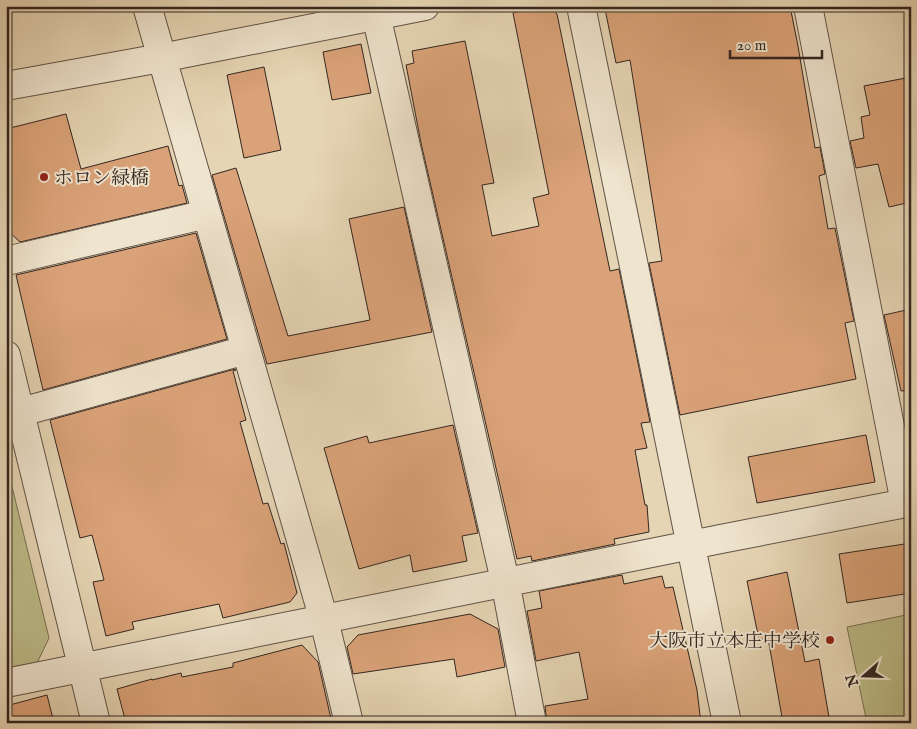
<svg xmlns="http://www.w3.org/2000/svg" width="917" height="729" font-family="'IM FELL English','Noto Serif JP',serif">
<style>
.green{fill:#bcbb88;stroke:#787054}
.building{fill:#daa278;stroke:#332621}
.lines{fill:none;stroke-linecap:round;stroke-linejoin:round}
.minor-casing{stroke:#605246;stroke-width:30}
.minor{stroke:#efe4ce;stroke-width:28}
.poi-dot{fill:#8f2418;stroke:#efe4ce;stroke-width:2}
.labels{text-anchor:middle;stroke-width:4;stroke-linejoin:round;paint-order:stroke}
.poi-label{font-size:19px;fill:#332621;stroke:#efe4ce;text-anchor:start}
</style>
<rect width="100%" height="100%" fill="#e6d5b4"/>
<filter id="stains"><feTurbulence type="fractalNoise" baseFrequency=".004" numOctaves="4"/><feColorMatrix values="0 0 0 0 .2 0 0 0 0 .09 0 0 0 0 .02 0 0 0 .5 -.17"/></filter>
<radialGradient id="worn" r=".72"><stop offset=".6" stop-color="#630" stop-opacity="0"/><stop offset="1" stop-color="#630" stop-opacity=".3"/></radialGradient>
<path class="green" d="M6 462 49 638 37 663 6 668Z
M911 614V723H867L847 627Z"/>
<path class="building" d="M548 6 557 14 610 271 619 269 650 422 641 423 647 448 635 450 645 505H647L649 532 614 539 615 544 532 561 531 556 517 559 421 143 406 65 414 63 412 51 465 41 494 183 482 185 492 236 539 226 533 198 549 194 513 13Z
M618 6H790L798 46 815 148 820 147 825 174 819 176 828 229 835 228 854 321 845 323 856 379 680 415 649 263 662 261 630 60 616 63 605 9Z
M361 44 371 93 332 100 323 52Z
M264 67 281 150 244 158 227 75Z
M911 77V202L889 207 878 164 856 168 850 141 864 138 861 117 870 115 864 86Z
M66 114 81 169 168 146 179 186 182 185 187 203 20 242 6 229V129Z
M236 168 288 336 370 320 349 219 404 207 432 332 267 364 212 175Z
M196 233 227 339 43 390 16 275Z
M911 309V390L901 391 884 315Z
M235 369 236 370 233 371 246 420 240 422 263 504 268 503 281 544 284 543 297 593 290 602 223 618 219 604 132 622 134 629 106 636 93 582 104 580 92 535 80 538 50 420Z
M453 425 478 533 462 536 467 561 413 572 410 555 359 569 324 448 367 436 369 443Z
M866 435 875 482 757 503 748 457Z
M911 543V593L847 603 839 554Z
M787 572 805 662 819 659 830 723H783L768 638 759 640 747 581Z
M622 575 624 584 662 576 665 588 673 587 697 690 701 723H547L545 706 588 699 579 652 536 661 527 611 542 608 539 591Z
M470 614 498 629 505 667 457 677 454 659 353 674 347 647 358 635Z
M302 645 318 662 332 723H126L117 689 152 679V680L181 673 182 677 233 667V663Z
M47 695 54 723H6V706Z"/>
<g class="lines">
<defs>
<path id="minor" d="M147 6 324 620 349 723
M374 6 505 581 532 723
M581 6 727 723
M808 6 905 503
M6 86 161 58 425 6
M6 261 207 214
M6 355 96 723
M21 412 246 350
M6 683C308 622 609 560 911 502"/>
</defs>
<use href="#minor" class="minor-casing"/>
<use href="#minor" class="minor"/>
</g>
<g class="poi-dot">
<circle cx="44" cy="177" r="5"/>
<circle cx="830" cy="640" r="5"/>
</g>
<g class="labels">
<g class="poi-label">
<text x="54" y="184">ホロン緑橋</text>
<text x="820" y="647" text-anchor="end">大阪市立本庄中学校</text>
</g>
</g>
<rect width="917" height="729" fill="none" stroke="#e6d5b4" stroke-width="25"/>
<rect x="8" y="8" width="902" height="714" fill="none" stroke="#332621" stroke-width="2.5"/>
<rect x="12" y="12" width="892" height="704" fill="none" stroke="#332621"/>
<g transform="translate(864 676) rotate(250)" stroke="#efe4ce" stroke-width="4" paint-order="stroke">
<path d="M0-4L9 19L0 12L-9 19Z" fill="#332621"/>
<text y="-8" font-size="14" font-weight="bold" text-anchor="middle" fill="#332621">N</text>
</g>
<path d="M730 50v8h92v-8" fill="none" stroke="#332621" stroke-width="2.5"/>
<text x="737" y="50" font-size="15" fill="#332621" stroke="#efe4ce" stroke-width="4" paint-order="stroke">20 m</text>
<rect width="100%" height="100%" filter="url(#stains)"/>
<rect width="100%" height="100%" fill="url(#worn)"/>
</svg>
